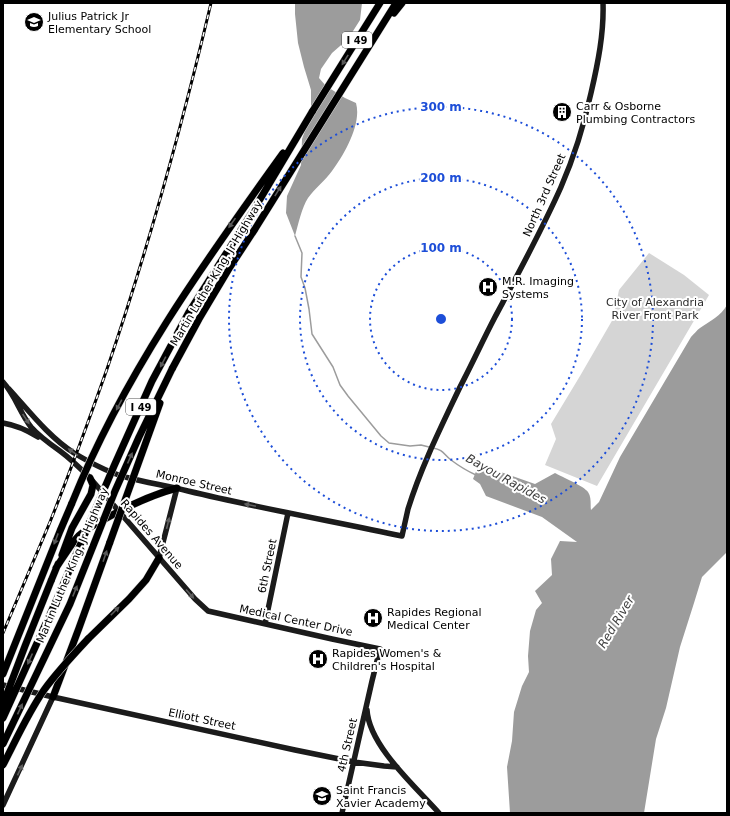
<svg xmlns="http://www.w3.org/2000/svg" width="730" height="816" font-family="'DejaVu Sans',sans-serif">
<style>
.green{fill:#d5d5d5}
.water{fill:#9c9c9c}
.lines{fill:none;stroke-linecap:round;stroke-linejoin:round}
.stream{stroke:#9c9c9c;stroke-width:1.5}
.motorway-casing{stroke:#dbdbdb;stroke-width:8}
.secondary{stroke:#1b1b1b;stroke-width:5.5}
.motorway{stroke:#000;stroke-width:7}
.rail-casing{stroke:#000;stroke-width:3}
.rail{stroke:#fff;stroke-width:1.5;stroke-dasharray:4.5;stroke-linecap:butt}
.motorway-bridge-casing{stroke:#dbdbdb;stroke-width:8;stroke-linecap:butt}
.motorway-bridge{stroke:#000;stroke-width:7}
.oneway{fill:#595959}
.oneway2{fill:#5f5f5f}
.ring{fill:none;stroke:#1d4ed8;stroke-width:2;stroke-dasharray:2 4}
.labels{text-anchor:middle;stroke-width:4;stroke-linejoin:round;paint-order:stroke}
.shield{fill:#fff;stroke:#4c4c4c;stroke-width:1}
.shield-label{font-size:10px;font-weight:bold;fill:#000}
.poi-label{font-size:11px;fill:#000;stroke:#fff;text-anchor:start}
.street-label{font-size:11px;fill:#000;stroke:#fff}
.park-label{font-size:11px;fill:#2c2c2c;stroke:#fff}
.water-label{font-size:12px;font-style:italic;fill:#3d3d3d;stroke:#fff}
.centre{fill:#1d4ed8;stroke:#fff;stroke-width:2}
.ring-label{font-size:12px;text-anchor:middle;font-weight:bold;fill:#1d4ed8;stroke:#fff;stroke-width:4;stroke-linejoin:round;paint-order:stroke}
</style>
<rect width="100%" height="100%" fill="#fff"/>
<path class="green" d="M649 253 684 275 709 295 597 486 545 465 556 439 551 424 580 376 613 319 619 290Z"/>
<path class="water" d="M295 3H362L360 20 348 39 332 53 321 69 319 78 326 86 345 98 356 103C362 124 344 155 332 171 325 181 315 188 308 198 302 207 298 225 295 236L286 213 287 196 301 165 302 139 307 125 311 107V90L304 67 298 43 295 14Z
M727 305V552L702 577 694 603 680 647 666 708 656 739 644 813H510L507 767 512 741 514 712 522 686 529 672 528 656 530 631 536 610 542 603 535 591 552 575 551 559 560 541 577 542 542 517 486 496 480 484 473 479 477 469 485 472 495 470 535 484 555 473C562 477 584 486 588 492 592 498 590 505 591 510L599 502 620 457 691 337C694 334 697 330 700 328 710 321 721 316 727 305Z"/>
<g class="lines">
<path class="stream" d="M295 236 302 253 301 277 305 288 309 309 312 334 333 367 340 385 348 396 381 436 389 443 410 446 421 445 429 447
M433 448C444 450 443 454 451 460 459 466 467 471 476 475"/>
<defs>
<path id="motorway" d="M394 13 402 3
M312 112 380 3
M172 369 199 319 230 267 255 229 396 3
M62 555 72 528 91 494 93 485 90 478
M56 568C62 559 68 549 75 540 82 531 93 525 103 520 126 507 151 495 177 488
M51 581 58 564
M88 639 129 599 146 580 159 558
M3 674 60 531 72 503
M53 697 79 628 110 542"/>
</defs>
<use href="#motorway" class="motorway-casing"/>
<path class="secondary" d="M3 382C15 395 20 413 31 427 39 436 50 444 60 451 71 459 81 469 90 478L195 599 208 611 332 639 380 649 372 681 342 813
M9 389C29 411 49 437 74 453 89 462 112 474 129 478 149 483 169 486 188 491 259 508 331 521 402 536 404 527 406 518 408 509 421 467 441 427 460 387 472 364 483 340 495 317 518 274 541 232 561 187 574 157 584 125 591 93 598 63 604 33 603 3
M3 423C15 425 27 430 38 437
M159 558 177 488
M265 624 288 513
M3 685 53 697 295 750 354 762 384 766 397 767
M367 710C369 746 416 787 439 813
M3 805 53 697"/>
<use href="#motorway" class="motorway"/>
<defs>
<path id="rail" d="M3 633C19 596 34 559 50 522 70 472 89 420 107 369 148 249 182 126 211 3"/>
</defs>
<use href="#rail" class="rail-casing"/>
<use href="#rail" class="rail"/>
<defs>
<path id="motorway-bridge" d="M72 503C123 376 203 264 283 153
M110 542 160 403
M3 704 25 646 51 581
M3 718 57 599 114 466 152 381 189 312 253 211 312 112
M3 744 70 604 115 491 139 437 172 369
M3 765C16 740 28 713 44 690 57 672 73 655 88 639"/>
</defs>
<use href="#motorway-bridge" class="motorway-bridge-casing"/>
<use href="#motorway-bridge" class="motorway-bridge"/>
</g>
<defs><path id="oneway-solid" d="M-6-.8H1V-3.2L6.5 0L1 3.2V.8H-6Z"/></defs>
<g class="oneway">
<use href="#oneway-solid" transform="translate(345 60) rotate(122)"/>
<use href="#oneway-solid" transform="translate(278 191) rotate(-58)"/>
<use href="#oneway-solid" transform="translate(232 223) rotate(125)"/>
<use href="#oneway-solid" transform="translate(163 362) rotate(118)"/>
<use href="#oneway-solid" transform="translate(119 405) rotate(118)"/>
<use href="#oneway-solid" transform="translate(130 458) rotate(-66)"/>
<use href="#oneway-solid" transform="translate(56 539) rotate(111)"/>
<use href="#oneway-solid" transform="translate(105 556) rotate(-71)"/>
<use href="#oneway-solid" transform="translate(75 591) rotate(-68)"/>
<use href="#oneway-solid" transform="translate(115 611) rotate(-45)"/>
<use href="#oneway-solid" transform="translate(30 659) rotate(114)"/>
<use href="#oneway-solid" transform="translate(20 709) rotate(-65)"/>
</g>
<g class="oneway2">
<use href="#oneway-solid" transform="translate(26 419) rotate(56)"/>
<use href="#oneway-solid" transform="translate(73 452) rotate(-146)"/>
<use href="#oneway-solid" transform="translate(250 505) rotate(-168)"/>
<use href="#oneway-solid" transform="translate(168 523) rotate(-76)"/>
<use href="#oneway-solid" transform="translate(190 594) rotate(49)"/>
<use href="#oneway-solid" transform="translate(20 770) rotate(-65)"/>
</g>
<g class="ring">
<circle cx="441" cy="319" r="71"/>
<circle cx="441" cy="319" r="141"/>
<circle cx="441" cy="319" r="212"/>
</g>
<defs>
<symbol id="school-disc" viewBox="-11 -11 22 22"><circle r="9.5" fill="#000" stroke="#fff"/><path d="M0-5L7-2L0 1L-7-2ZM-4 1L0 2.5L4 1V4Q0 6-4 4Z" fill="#fff"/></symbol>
<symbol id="building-disc" viewBox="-11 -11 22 22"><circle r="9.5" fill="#000" stroke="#fff"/><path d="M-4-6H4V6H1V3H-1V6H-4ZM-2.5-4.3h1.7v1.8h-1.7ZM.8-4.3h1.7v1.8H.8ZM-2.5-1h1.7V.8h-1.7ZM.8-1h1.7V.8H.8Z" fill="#fff"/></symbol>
<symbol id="hospital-disc" viewBox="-11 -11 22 22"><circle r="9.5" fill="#000" stroke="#fff"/><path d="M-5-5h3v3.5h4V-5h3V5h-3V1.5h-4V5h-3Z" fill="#fff"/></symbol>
</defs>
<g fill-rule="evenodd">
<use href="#school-disc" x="23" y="11" width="22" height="22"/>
<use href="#building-disc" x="551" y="101" width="22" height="22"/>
<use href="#hospital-disc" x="477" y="276" width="22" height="22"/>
<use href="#hospital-disc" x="362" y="607" width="22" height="22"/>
<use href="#hospital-disc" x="307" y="648" width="22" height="22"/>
<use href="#school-disc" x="311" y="785" width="22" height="22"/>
</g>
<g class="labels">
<g class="shield">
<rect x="342" y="32" width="30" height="16" rx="3"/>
<rect x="126" y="399" width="30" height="16" rx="3"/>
</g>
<g class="shield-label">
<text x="357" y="44">I 49</text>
<text x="141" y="411">I 49</text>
</g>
<g class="poi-label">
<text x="48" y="20">Julius Patrick Jr<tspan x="48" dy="13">Elementary School</tspan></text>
<text x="576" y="110">Carr &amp; Osborne<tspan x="576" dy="13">Plumbing Contractors</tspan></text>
<text x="502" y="285">M.R. Imaging<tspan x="502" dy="13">Systems</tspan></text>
<text x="387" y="616">Rapides Regional<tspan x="387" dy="13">Medical Center</tspan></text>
<text x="332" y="657">Rapides Women's &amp;<tspan x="332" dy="13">Children's Hospital</tspan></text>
<text x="336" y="794">Saint Francis<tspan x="336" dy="13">Xavier Academy</tspan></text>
</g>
<g class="street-label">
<text transform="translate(544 195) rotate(-66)" y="4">North 3rd Street</text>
<text transform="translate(216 273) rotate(-59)" y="4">Martin Luther King, Jr Highway</text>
<text transform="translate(194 482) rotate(13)" y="4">Monroe Street</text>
<text transform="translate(152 534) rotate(49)" y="4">Rapides Avenue</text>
<text transform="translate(72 565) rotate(-67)" y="4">Martin Luther King, Jr Highway</text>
<text transform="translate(267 566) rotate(-78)" y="4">6th Street</text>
<text transform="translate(296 620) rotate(12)" y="4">Medical Center Drive</text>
<text transform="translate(202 719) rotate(12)" y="4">Elliott Street</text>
<text transform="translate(347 745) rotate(-77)" y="4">4th Street</text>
</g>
<g class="park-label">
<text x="655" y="306">City of Alexandria<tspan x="655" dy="13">River Front Park</tspan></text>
</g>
<g class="water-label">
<text transform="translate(506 479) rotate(29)" y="4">Bayou Rapides</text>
<text transform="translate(616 622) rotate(-59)" y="4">Red River</text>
</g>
</g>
<circle cx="441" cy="319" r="6" class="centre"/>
<g class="ring-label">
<text x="441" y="111">300 m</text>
<text x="441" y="182">200 m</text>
<text x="441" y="252">100 m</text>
</g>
<rect width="730" height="816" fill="none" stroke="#000000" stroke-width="8"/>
</svg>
